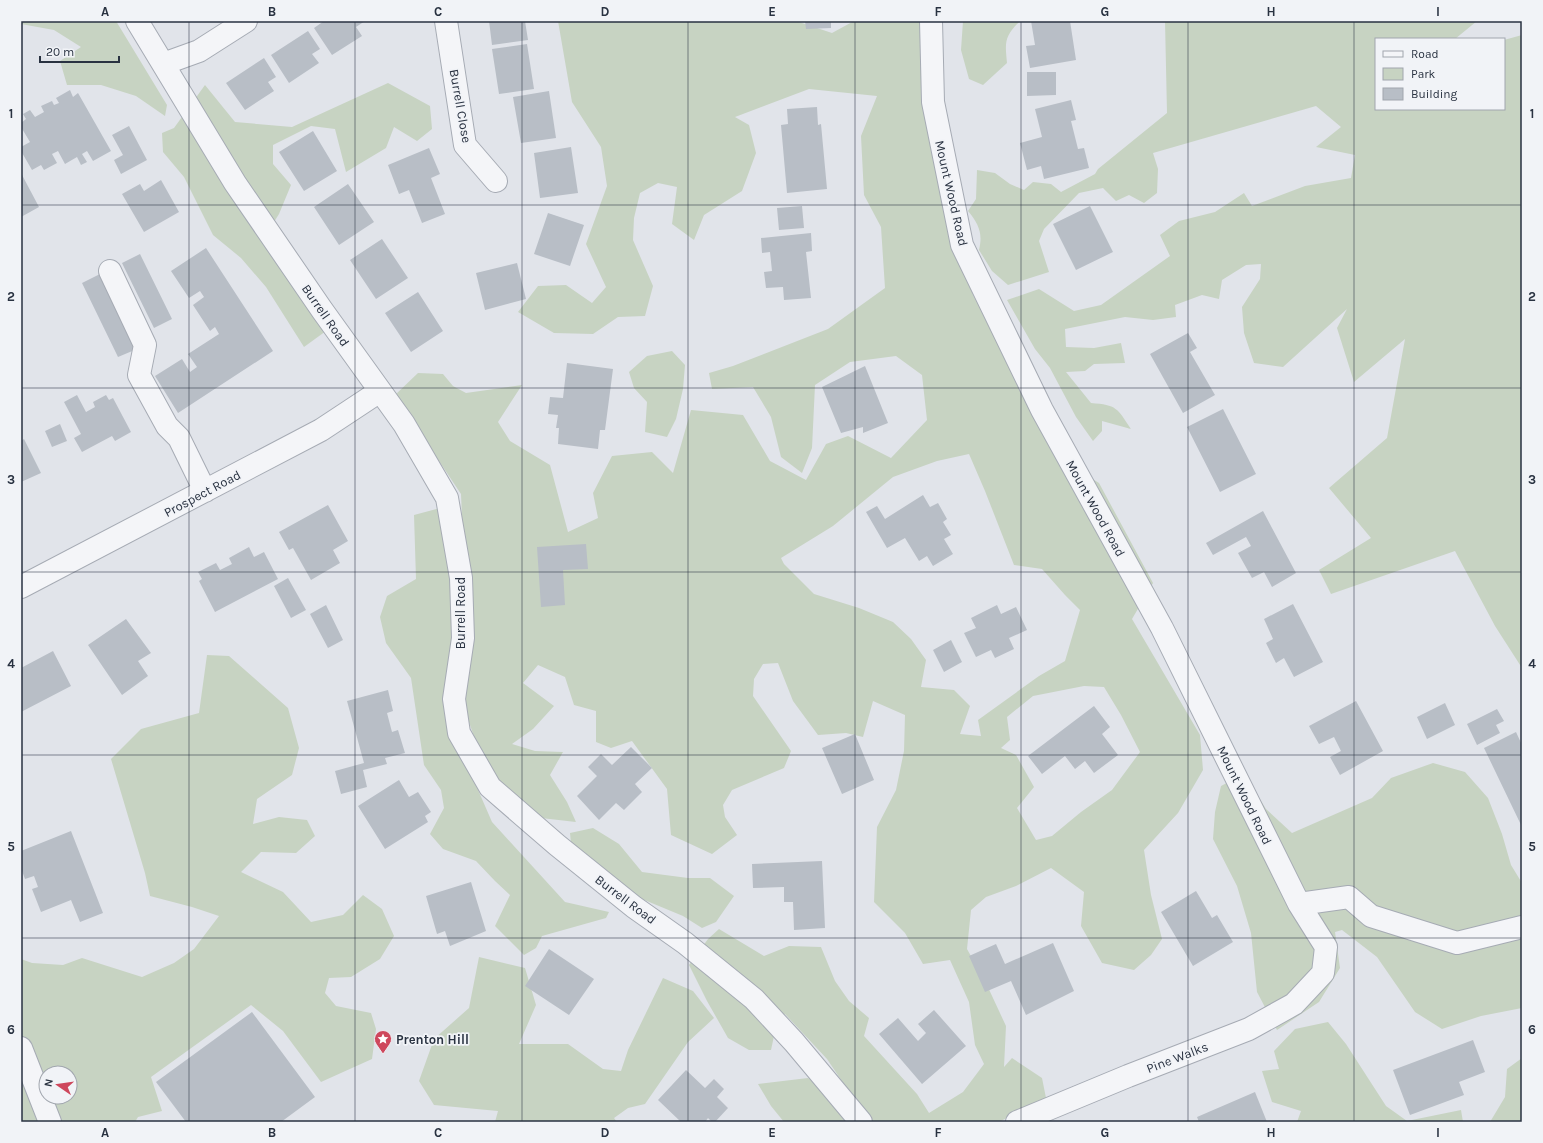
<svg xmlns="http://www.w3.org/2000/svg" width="1543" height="1143" font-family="Karla,sans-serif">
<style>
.green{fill:#c7d3c2;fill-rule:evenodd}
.building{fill:#b8bec6}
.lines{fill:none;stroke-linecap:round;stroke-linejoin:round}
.minor-casing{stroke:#a6abb4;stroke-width:24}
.minor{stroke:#f4f5f8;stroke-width:22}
.grid{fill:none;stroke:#293241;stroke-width:1;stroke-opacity:0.55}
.labels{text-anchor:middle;stroke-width:3.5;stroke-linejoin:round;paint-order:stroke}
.street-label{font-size:13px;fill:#293241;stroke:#f1f3f7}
.poi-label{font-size:13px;font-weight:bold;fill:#293241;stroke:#f1f3f7;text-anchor:start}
.neatline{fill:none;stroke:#293241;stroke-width:1.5}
.grid-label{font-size:13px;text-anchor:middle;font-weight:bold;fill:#293241}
</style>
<rect width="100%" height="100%" fill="#e1e4ea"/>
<path class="green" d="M21 21H116L167 105 165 116 136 96 101 85H67L60 61 81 47 54 30 21 24Z
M558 21H796L832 33 854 21H922L941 197 973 295 1057 457 1099 483 1153 583 1132 619 1200 735 1203 770 1178 813 1144 850 1151 895 1162 939 1151 955 1134 970 1102 963 1081 926 1084 892 1051 868 1016 886 986 897 971 910 967 949 986 983 1006 1026 1004 1067 1012 1058 1042 1078 1046 1098 999 1122H873L858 1105 827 1059 785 1014 774 1036 771 1050H749L728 1038 707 1001 689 965 708 939 719 929 764 956 789 946 821 947 835 981 849 1001 869 1018 864 1036 917 1094 929 1113 963 1092 984 1064 975 1045 969 1002 950 960 923 964 905 933 874 902 877 827 896 790 904 751 905 715 873 701 863 737 846 733 818 735 793 701 778 663 763 664 754 679 753 696 791 751 784 768 732 790 723 805 725 817 737 835 712 854 671 835 667 789 632 741 611 748 596 742V711L574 705 565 677 538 665 523 683 554 706 533 729 512 744 535 751 563 752 550 775 567 802 576 822 541 818 505 792 485 768 462 702 463 539 461 494 395 395 418 373 443 374 453 386 466 393 522 385 498 422 510 441 550 465 568 532 598 518 593 493 612 456 652 452 673 473 691 410 743 415 770 461 806 480 826 444 848 436 891 458 927 420 922 375 896 356 850 362 815 385 812 448 802 473 781 457 771 417 753 387 712 389 709 373 733 366 828 329 885 288 881 227 864 195 861 136 877 96 809 89 735 117 749 125 756 153 742 191 704 215 694 240 672 224 677 187 658 183 640 193 634 218 633 240 653 286 645 316 618 317 593 334 554 333 518 312 538 286 566 285 592 303 606 287 586 244 607 186 601 147 572 102ZM969 454 985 491 1014 565 1042 569 1065 595 1080 610 1065 661 1039 676 978 720 981 736 960 734 970 706 954 690 921 687 926 660 911 639 893 622 859 608 814 594 784 564 781 558 833 526 893 477 937 461ZM1084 686 1104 687 1121 715 1140 752 1112 790 1081 812 1052 836 1036 840 1017 808 1034 787 1016 755 1001 748 1010 740 1007 717 1033 696Z
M963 21H1020C1004 37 1005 42 1007 63L983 85 969 79 961 50Z
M1165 21H1477L1455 39H1376V109H1504V40L1522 35V668L1495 626 1455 551 1331 594 1319 570 1371 538 1329 488 1387 438 1405 339 1354 382 1337 328 1347 309 1283 367 1254 363 1244 333 1242 307 1260 279 1261 264 1246 265 1222 280 1219 299 1202 295 1175 305 1176 317 1153 320 1125 317 1065 329 1066 347 1094 348 1121 343 1125 363 1094 364 1085 371 1066 372 1091 403C1117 405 1117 408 1131 429L1102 421V431L1093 441 1076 417 1050 368 1035 349 1007 300 1039 289 1074 311 1101 305 1170 256 1160 235 1179 221 1215 212 1244 193 1252 206 1305 186 1351 178 1355 155 1316 147 1341 127 1316 106 1153 153 1158 169 1157 193 1144 203 1129 195 1116 201 1103 188 1079 193 1044 229 1039 241 1049 272 1008 285 992 271 979 250C983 234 979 224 968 211L976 199 977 170 995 173 1010 184 1024 190 1033 182 1051 184 1061 192 1095 174 1098 169 1167 113Z
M388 83 430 106 432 129 417 141 394 127 386 148 346 172 335 129 311 126 273 145V164L291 185 279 214 264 238 326 331 304 347 266 287 241 258 213 235 184 177 163 152 162 133 174 128 205 85 235 122 292 127Z
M672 351 685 365 683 389 676 419 667 437 645 432 647 402 634 388 629 372 647 356Z
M444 507 472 776 492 822 565 902 609 912 606 918 542 936 536 948 524 955 495 926 510 895 495 881 476 861 443 849 430 834 444 808 441 790 424 765 411 678 386 643 380 617 387 596 416 579 414 515Z
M207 655 229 656 288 708 299 748 292 775 257 799 253 824 279 817 307 820 315 836 296 853 261 852 241 872 283 892 311 922 343 915 363 895 382 909 394 936 380 959 351 977 329 978 325 993 336 1006 371 1013 376 1029 372 1059 321 1082 283 1031 251 1005 151 1077 162 1111 138 1117 135 1122H21V959L32 963 63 965 82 958 142 977 174 963 194 949 219 916 192 907 150 896 145 873 111 759 141 729 199 713ZM46 1073H70V1097H46Z
M1433 763 1465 772 1488 798 1502 834 1511 865 1522 883V1008L1481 1016 1442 1029 1415 1012 1377 957 1342 930 1335 932 1340 968 1319 1002 1277 1030 1257 992 1251 933 1237 886 1213 839 1215 812 1221 786 1244 774 1266 809 1292 833 1372 798 1391 778Z
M593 828 619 844 642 872 688 878H710L734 896 716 922 702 928 683 916 642 899 571 843 570 833Z
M479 957 525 968 536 1005 519 1044H568L603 1069 621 1071 628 1050 663 978 693 991 714 1018 688 1042 645 1104 628 1108 614 1118 617 1122H495L498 1111 434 1105 419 1081 434 1039 469 1008Z
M1328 1022 1346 1044 1386 1106 1407 1121 1461 1110 1463 1122H1297L1301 1111 1272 1102 1262 1071 1279 1069 1274 1051 1295 1029Z
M1522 1058V1122H1490L1505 1097 1507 1069Z
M808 1078 831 1094 849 1122H784L771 1106 758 1084Z"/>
<path class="building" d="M324 21H365L356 27 362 36 332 55 314 28Z
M489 21H525L528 40 492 45Z
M805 21H831V28L806 29Z
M1031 21H1070L1076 60 1030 68 1026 46 1035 45Z
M308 31 320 49 312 54 319 63 289 83 271 55Z
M527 44 534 89 499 94 492 49Z
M264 58 276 77 268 82 274 91 245 110 226 83Z
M1027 72H1056V95L1027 96Z
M70 90 73 97 78 93 111 151 93 161 87 151 82 154 87 162 81 165 77 157 65 164 58 151 52 154 57 163 44 170 41 165 32 170 21 151V147L30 142 21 127V123L26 119 23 114 30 110 35 117 44 112 41 106 52 101 54 105 59 103 56 98Z
M549 91 556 138 521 143 513 97Z
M1071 100 1076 120 1071 121 1078 149 1084 148 1089 168 1044 179 1041 166 1027 170 1020 143 1042 137 1035 109Z
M817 107 818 125 821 124 827 189 787 193 781 125 788 124 787 109Z
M129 126 147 160 121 174 114 160 123 155 112 135Z
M313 131 337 171 304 191 279 152Z
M571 147 578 193 540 198 534 153Z
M429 148 440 174 431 178 445 214 422 223 409 190 399 194 388 165Z
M21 173 39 207 21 217Z
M161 180 179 212 144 232 122 194 140 184 144 191Z
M348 184 374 222 339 245 314 207Z
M802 206 804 228 779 230 777 208Z
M1090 206 1113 252 1076 270 1053 224Z
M548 213 584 225 570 266 534 254Z
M811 233 812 251 806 252 811 298 784 300 783 287 766 288 764 272 772 271 770 252 762 253 761 238Z
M382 239 408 278 376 299 350 260Z
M206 248 273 351 178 413 155 376 182 359 190 372 197 367 188 354 219 334 215 327 210 331 193 305 204 297 200 291 189 298 171 271Z
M140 254 172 319 154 328 122 263Z
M517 263 526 299 485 310 476 273Z
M100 274 137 349 118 357 82 283Z
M418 292 443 331 411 352 385 313Z
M1188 333 1197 348 1190 352 1215 395 1183 413 1150 354Z
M567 363 613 369 605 430H600L598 449 558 444 559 428H556L558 415 548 414 550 397 563 398Z
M865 366 888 423 863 433V427L841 433 822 387Z
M77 395 86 412 95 407 93 402 106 395 109 400 113 398 131 432 115 441 112 436 82 452 74 438 81 434 64 402Z
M1223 409 1256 474 1220 492 1187 427Z
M60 424 67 441 52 447 45 431Z
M24 439 41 473 21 482V441Z
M923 495 930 507 938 503 947 519 943 522 951 535 944 539 953 554 933 566 927 556 919 561 905 538 887 548 866 512 877 506 885 519Z
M328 505 348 541 333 550 340 563 311 580 293 548 289 550 279 532Z
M1263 511 1296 573 1272 587 1264 572 1252 578 1238 553 1251 546 1246 537 1213 555 1206 543Z
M586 544 588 569 563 570 565 605 541 607 537 547Z
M249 547 254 557 264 552 278 579 215 612 199 581 202 579 198 572 216 563 220 570 232 564 229 558Z
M288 578 306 610 291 618 274 586Z
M1293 604 1323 662 1294 677 1284 658 1276 663 1266 643 1273 639 1264 619Z
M326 605 343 640 328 648 310 614Z
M997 605 1001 614 1016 607 1027 630 1009 638 1014 649 995 658 991 650 976 657 964 633 976 628 971 618Z
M126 619 151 653 138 661 148 676 122 695 88 645Z
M951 640 962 662 944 672 933 650Z
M53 651 71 686 21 712V668Z
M388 690 393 711 387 713 392 732 398 730 405 753 385 758 387 764 363 770 367 787 341 794 335 771 364 763 347 701Z
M1356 701 1383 751 1340 775 1330 757 1341 751 1334 737 1319 744 1309 726Z
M1445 703 1455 725 1427 739 1417 717Z
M1094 706 1110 727 1102 734 1118 755 1094 773 1085 761 1075 769 1065 756 1042 774 1028 756Z
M1497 709 1504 721 1496 725 1500 733 1477 745 1467 724Z
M1516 732 1522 745V827L1484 748Z
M855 734 874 780 842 794 822 748Z
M631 747 652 768 635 784 642 792 624 810 616 803 599 820 577 796 597 776 588 767 601 754 612 765Z
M399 780 409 797 418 792 431 812 425 816 428 822 385 849 358 806Z
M71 831 103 913 80 922 71 900 41 912 32 889 38 887 34 876 25 879 21 868V851Z
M822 861 825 928 794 930 793 902H784V887L753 888 752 864Z
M471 882 486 931 450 946 445 931 437 934 426 896Z
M1196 891 1212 918 1217 915 1233 942 1193 966 1161 912Z
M1053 943 1074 991 1026 1015 1011 981 985 992 969 956 996 944 1005 964Z
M549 949 594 979 569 1015 525 986Z
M934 1010 966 1046 922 1084 879 1034 898 1018 918 1041 926 1033 918 1024Z
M252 1012 315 1097 281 1122H186L156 1082Z
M1473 1040 1485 1072 1459 1082 1464 1095 1410 1115 1393 1070Z
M686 1070 705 1088 714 1079 724 1089 717 1097 728 1108 715 1122H712L708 1118 705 1122H681L658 1100Z
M1255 1092 1267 1122H1199L1197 1117Z"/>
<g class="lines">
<defs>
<path id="minor" d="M137 21 235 183 322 310 404 424 447 498 461 578 463 638 454 699 459 733 490 787 557 845 634 907 685 943 754 999 794 1042 861 1122
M446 21 465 145 496 181
M931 21 933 102 962 245 1042 410 1162 628 1299 904 1326 947 1323 973 1294 1004 1249 1029 1128 1076 1017 1122
M163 64 199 51 246 21
M110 271 145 345 139 375 167 426 179 438 205 491
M21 587 321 430 380 391
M1299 904 1349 897 1371 916 1457 943 1522 927
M21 1048 50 1122"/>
</defs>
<use href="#minor" class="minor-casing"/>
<use href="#minor" class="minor"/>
</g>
<path class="grid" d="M189 21V1122M355 21V1122M522 21V1122M688 21V1122M855 21V1122M1021 21V1122M1188 21V1122M1354 21V1122M21 205H1522M21 388H1522M21 572H1522M21 755H1522M21 938H1522"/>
<defs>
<symbol id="sight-pin" viewBox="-11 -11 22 30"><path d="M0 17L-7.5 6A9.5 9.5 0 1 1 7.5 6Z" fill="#ce475c" stroke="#f1f3f7"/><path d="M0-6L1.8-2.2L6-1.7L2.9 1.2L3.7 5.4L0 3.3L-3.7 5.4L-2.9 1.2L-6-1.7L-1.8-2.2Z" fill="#fff"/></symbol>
</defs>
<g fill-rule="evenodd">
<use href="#sight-pin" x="373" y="1029" width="20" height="27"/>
</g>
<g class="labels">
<g class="street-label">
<text transform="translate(461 106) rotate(80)" y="5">Burrell Close</text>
<text transform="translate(952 193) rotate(77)" y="5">Mount Wood Road</text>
<text transform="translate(326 315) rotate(55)" y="5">Burrell Road</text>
<text transform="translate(202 493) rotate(-28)" y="5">Prospect Road</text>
<text transform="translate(1096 508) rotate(61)" y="5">Mount Wood Road</text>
<text transform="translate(460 613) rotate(-90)" y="5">Burrell Road</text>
<text transform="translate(1245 795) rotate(64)" y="5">Mount Wood Road</text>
<text transform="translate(626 899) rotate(37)" y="5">Burrell Road</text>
<text transform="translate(1177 1057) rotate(-21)" y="5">Pine Walks</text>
</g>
<g class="poi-label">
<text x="396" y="1044">Prenton Hill</text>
</g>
</g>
<rect width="1543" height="1143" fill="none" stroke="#f1f3f7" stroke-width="44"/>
<rect x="1375" y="38" width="130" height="72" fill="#f1f3f7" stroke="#a1a6ae"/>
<rect x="1383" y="51" width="20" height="6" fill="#f4f5f8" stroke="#a1a6ae"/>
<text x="1411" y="58" font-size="12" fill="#293241">Road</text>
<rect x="1383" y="68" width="20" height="12" fill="#c7d3c2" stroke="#a1a6ae"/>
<text x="1411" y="78" font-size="12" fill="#293241">Park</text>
<rect x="1383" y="88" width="20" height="12" fill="#b8bec6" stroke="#a1a6ae"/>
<text x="1411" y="98" font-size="12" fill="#293241">Building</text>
<g transform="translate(58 1085) rotate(283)"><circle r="19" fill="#f1f3f7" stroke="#a1a6ae"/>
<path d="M0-3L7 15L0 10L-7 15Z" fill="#ce475c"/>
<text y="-6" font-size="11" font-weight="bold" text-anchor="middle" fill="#293241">N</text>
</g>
<path d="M40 56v6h79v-6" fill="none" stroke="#293241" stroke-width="2"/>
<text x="46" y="56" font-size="12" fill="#293241" stroke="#f1f3f7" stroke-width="3" paint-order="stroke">20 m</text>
<rect x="22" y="22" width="1499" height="1099" class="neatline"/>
<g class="grid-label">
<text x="105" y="16">A</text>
<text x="272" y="16">B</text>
<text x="438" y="16">C</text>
<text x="605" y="16">D</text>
<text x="772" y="16">E</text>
<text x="938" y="16">F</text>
<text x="1105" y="16">G</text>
<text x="1271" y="16">H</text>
<text x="1438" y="16">I</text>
<text x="11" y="118">1</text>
<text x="1532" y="118">1</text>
<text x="11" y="301">2</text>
<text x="1532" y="301">2</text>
<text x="11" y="484">3</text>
<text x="1532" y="484">3</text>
<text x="11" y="668">4</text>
<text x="1532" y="668">4</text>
<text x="11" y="851">5</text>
<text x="1532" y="851">5</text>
<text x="11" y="1034">6</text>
<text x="1532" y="1034">6</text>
<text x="105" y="1137">A</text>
<text x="272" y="1137">B</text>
<text x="438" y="1137">C</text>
<text x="605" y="1137">D</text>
<text x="772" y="1137">E</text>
<text x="938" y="1137">F</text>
<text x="1105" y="1137">G</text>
<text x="1271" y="1137">H</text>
<text x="1438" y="1137">I</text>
</g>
</svg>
